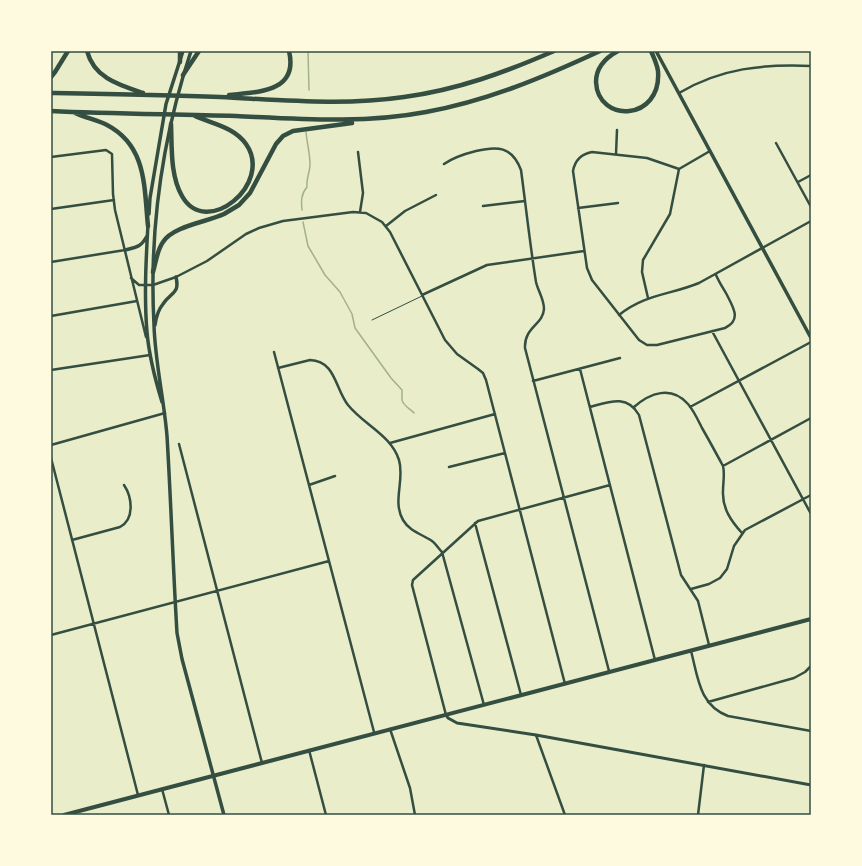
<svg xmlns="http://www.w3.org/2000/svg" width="862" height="866" font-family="Inter,sans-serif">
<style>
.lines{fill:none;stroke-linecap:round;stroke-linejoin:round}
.stream{stroke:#a3b18a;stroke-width:1.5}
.service{stroke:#344e41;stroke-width:1}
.minor{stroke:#344e41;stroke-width:2.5}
.tertiary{stroke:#344e41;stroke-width:3}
.secondary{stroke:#344e41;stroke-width:3.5}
.primary{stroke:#344e41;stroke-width:4}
.motorway{stroke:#344e41;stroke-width:4.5}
.neatline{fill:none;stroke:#344e41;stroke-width:1.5}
</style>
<rect width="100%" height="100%" fill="#e9edc9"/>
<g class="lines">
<path class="stream" d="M308 51 309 90
M302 210C301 201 301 194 307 187 306 178 310 173 310 164 310 154 307 143 306 132
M303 222 308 246 325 275 340 292 352 314 355 328 391 378 402 390C402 393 402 397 402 400 403 406 411 409 414 413"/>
<path class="service" d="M372 320 422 296"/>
<path class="minor" d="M679 93C721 68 763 64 811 66
M776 143 811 207
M710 151 679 169 647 158 592 152C581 154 575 160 573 171L587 268 592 280 639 340 647 345H657L725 328C742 320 733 307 727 295 723 288 719 282 716 275
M358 152 363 193 360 212
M616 154 617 130
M51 157 106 150 112 154 113 194 115 210 146 337
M444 164C454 157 464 154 476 151 497 146 512 146 521 170 526 207 530 245 536 282 538 291 544 299 544 309 543 325 524 327 525 348L609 671
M798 182 811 175
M483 206 525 201
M578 208 618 203
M51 209 114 200
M386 226 405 211 436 195
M51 262 125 250
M131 278 139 285H153L176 277 207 261 246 234 259 228 283 221 353 212 366 213 382 222 390 232 445 340 457 354 478 369 483 373 486 380 565 684
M422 295 487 265 584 251
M648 298 642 272 643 260 670 214 679 169
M619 315C645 294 670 295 699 283L811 221
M51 316 137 301
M712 331 811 514
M274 352 374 732
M278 368 310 360C336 361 335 389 348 405 364 425 391 435 399 460 405 480 392 501 403 520 410 532 422 534 432 541 436 544 439 549 442 552L484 705
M580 369 655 660
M51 370 150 355
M533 381 620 358
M590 407C609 402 627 394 639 415L681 575 698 601 709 645
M634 407C650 393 671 385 688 404 694 411 698 420 702 428 709 440 716 453 723 466 725 474 723 482 723 491 722 508 731 521 742 533
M690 407 811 342
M390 443 495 414
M179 444 262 763
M51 445 165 413
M51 458 138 795
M723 466 811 418
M449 467 505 453
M309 485 335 476
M475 523 521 695
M72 540 120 527C135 519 132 497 124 485
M691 589 709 584 720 578 727 569 734 546 745 530 811 495
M51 635 329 561
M691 651C698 677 699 705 728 716L811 731
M708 702 794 678 805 672 811 666
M446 715 412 585 413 580 478 521 610 485
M390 729 410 788 415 815
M536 735 565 815
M309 750 326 815
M162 789 169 815
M698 815 704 765"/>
<path class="tertiary" d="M446 715 448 718 457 723 536 735 811 785"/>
<path class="secondary" d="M191 51C162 139 149 232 154 325 155 362 164 399 167 436 171 502 173 567 177 633L182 659 224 815
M656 51 811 338
M149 214 150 198 166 104 183 51
M148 224C146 260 144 297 147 332 149 356 155 379 162 402
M125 250C137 247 141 247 147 236
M155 325C156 318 158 310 163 304 171 292 180 294 176 277"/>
<path class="primary" d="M64 815C312 748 562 685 811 619"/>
<path class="motorway" d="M87 51C94 78 119 85 143 93
M618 51C605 58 596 67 596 82 598 124 662 121 658 71 657 64 654 58 651 51
M180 62V51
M183 75 199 51
M51 77 55 72 68 51
M51 93C107 94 164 95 220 97 282 100 343 106 404 97 457 90 506 72 554 51
M229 95C256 92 299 93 289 51
M51 111C113 114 174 114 236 116 300 119 363 124 426 112 487 101 544 77 600 51
M75 113C86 118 97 120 107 125 147 146 144 187 148 226
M171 124C172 147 170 175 182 196 206 239 274 184 246 144 234 127 213 124 195 116
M153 272C156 262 157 250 163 242 173 226 207 222 224 214L239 205 250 193 276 144 283 136 293 131 352 123"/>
</g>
<rect width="862" height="866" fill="none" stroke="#fefae0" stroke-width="104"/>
<rect x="52" y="52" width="758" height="762" class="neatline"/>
</svg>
